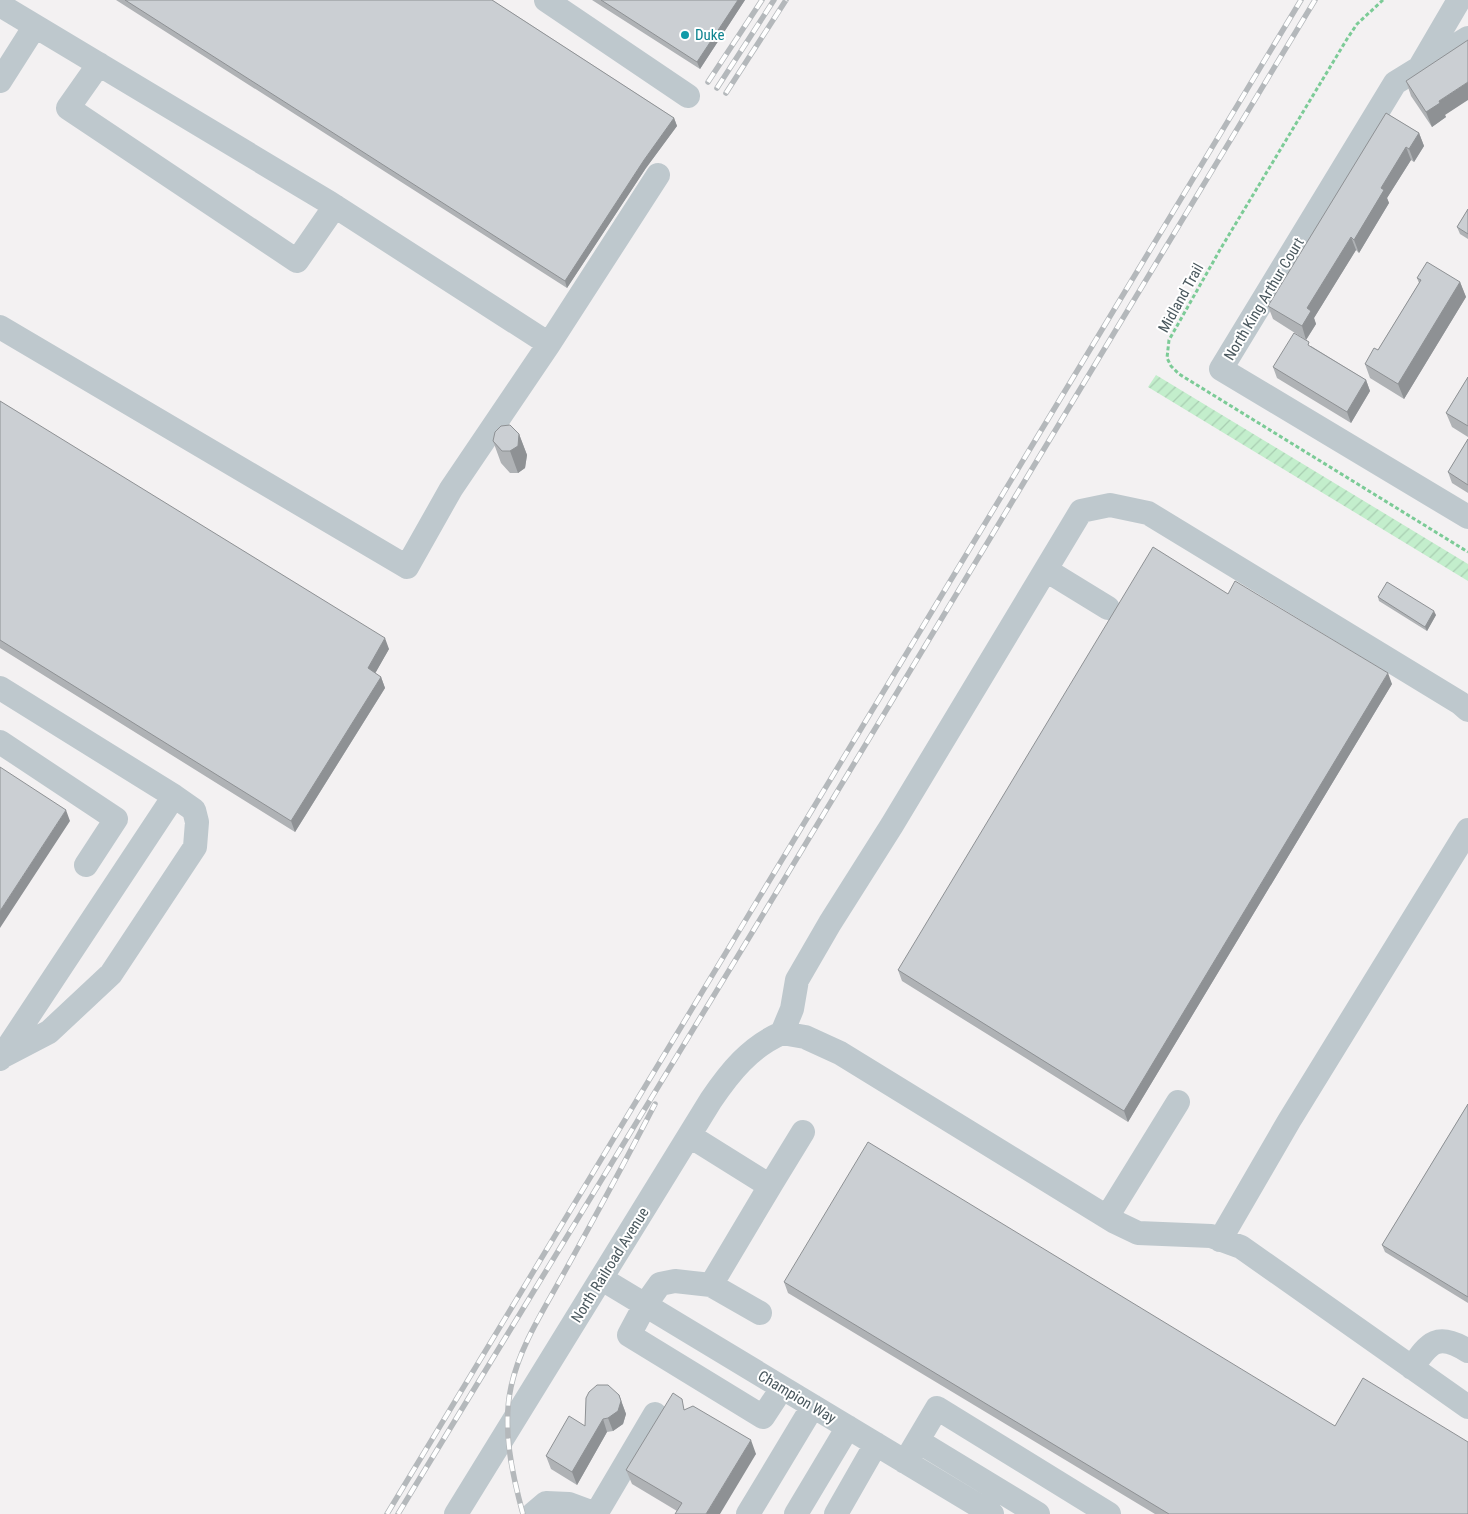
<svg xmlns="http://www.w3.org/2000/svg" width="1468" height="1514" font-family="'Roboto Condensed',sans-serif">
<style>
.garden{fill:url(#garden-furrows)}
.lines{fill:none;stroke-linecap:round;stroke-linejoin:round}
.path{stroke:#7ccb97;stroke-width:3;stroke-dasharray:4 2.5;stroke-linecap:butt}
.minor{stroke:#bec8cd;stroke-width:24}
.rail-casing{stroke:#b4b8bb;stroke-width:5.5}
.rail{stroke:#fff;stroke-width:4;stroke-dasharray:11;stroke-linecap:butt}
.wall{fill:#afb2b5}
.shaded-wall{fill:#8e9194}
.building{fill:#cbcfd3;stroke:#8e9194}
.culture-dot{fill:#0f9aa8;stroke:#fff;stroke-width:2}
.labels{text-anchor:middle;stroke-width:4;stroke-linejoin:round;paint-order:stroke}
.culture-label{font-size:15px;fill:#0d838f;stroke:#fff;text-anchor:start}
.street-label{font-size:15px;fill:#4a585e;stroke:#fff}
</style>
<defs>
<pattern id="garden-furrows" width="10" height="10" patternUnits="userSpaceOnUse" patternTransform="scale(1.25)"><rect width="10" height="10" fill="#c3eecc"/><path d="M-1 1l2-2M0 10L10 0M9 11l2-2" fill="none" stroke="#a9ceb2"/></pattern>
</defs>
<rect width="100%" height="100%" fill="#f3f1f2"/>
<path class="garden" d="M1156 375 1468 564V581L1148 387Z"/>
<g class="lines">
<path class="path" d="M1383 0 1357 24 1347 39 1221 248 1169 340 1167 358 1171 366 1179 374 1468 552"/>
<path class="minor" d="M546 0 688 96
M0 5 330 203 549 344 451 489 407 567 0 327
M1468 38 1395 83 1221 369 1468 517
M99 64 68 108 297 261 335 206
M1421 65 1459 0
M0 81 35 26
M549 344 658 175
M1046 570 1108 608
M0 688 174 796 0 1059
M0 742 116 819 86 865
M782 1033 792 1009 797 980 830 923 892 825 1081 511 1110 505 1148 513 1460 703 1468 710
M782 1033 805 1037 840 1053 1115 1222 1138 1233 1211 1236 1241 1247 1468 1407
M3 1056 49 1032 111 974 195 847 197 822 194 810 174 796
M690 1136 770 1186 711 1285 760 1313
M770 1186 803 1132
M1107 1217 1178 1102
M1220 1240 1289 1121 1468 830
M602 1279 992 1514
M711 1285 675 1281 660 1284 645 1305 629 1335 763 1417 782 1388
M1412 1368C1429 1342 1438 1332 1468 1351
M918 1441 1038 1514
M905 1462 937 1408 1109 1514
M456 1514 711 1100C730 1072 750 1047 782 1033
M533 1514 546 1503 569 1504 596 1514
M596 1514 655 1414
M748 1514 813 1406
M796 1514 848 1427
M836 1514 876 1444"/>
<defs>
<path id="rail" d="M708 82 762 0
M717 88 774 0
M726 93 786 0
M387 1514 1301 0
M398 1514 750 936 1315 0
M523 1514C512 1474 502 1428 511 1387 520 1345 545 1308 565 1271 596 1215 626 1160 655 1104"/>
</defs>
<use href="#rail" class="rail-casing"/>
<use href="#rail" class="rail"/>
</g>
<path class="wall" d="M116 0H492L674 118 677 126 646 168 567 288Z
M592 0H745L700 69Z
M1406 81 1445 115 1446 117 1432 127 1411 96Z
M1386 113 1419 133 1424 146 1414 162 1411 160 1387 198 1389 203 1359 253 1356 250 1314 318 1316 324 1306 340 1273 319 1268 306Z
M1468 209V239L1460 234 1457 227Z
M1417 278 1460 282 1466 297 1404 399 1370 378 1365 364 1378 350 1419 283Z
M1311 346 1366 380 1370 391 1351 423 1277 378 1273 367Z
M1468 377V437L1452 427 1446 413Z
M0 401 389 649 375 673 381 677 385 688 295 832 0 648Z
M519 434 527 455 525 468 518 473H510L501 463 493 441Z
M1468 439V493L1452 483 1448 472Z
M1228 594 1392 684 1128 1122 902 981 898 970Z
M1378 597 1436 615 1427 631 1379 601Z
M1468 1104V1303L1385 1252 1382 1245Z
M784 1282 1335 1426 1468 1514H1155L788 1293Z
M619 1395 626 1414 623 1424 613 1431 607 1432 577 1485 551 1469 546 1456 585 1426Z
M686 1409 756 1454 677 1511 632 1484 626 1470Z"/>
<path class="shaded-wall" d="M738 0H745L700 69 697 62Z
M1468 82V100L1445 115 1446 117 1432 127 1426 112 1439 101Z
M674 118 677 126 646 168 567 288 565 281 644 160Z
M1419 133 1424 146 1414 162 1409 149Z
M1406 147 1411 160 1387 198 1389 203 1359 253 1354 240 1381 188Z
M1351 237 1356 250 1314 318 1316 324 1306 340 1302 326 1307 308Z
M1460 282 1466 297 1404 399 1398 384Z
M1366 380 1370 391 1351 423 1347 412Z
M519 434 527 455 525 468 518 473 510 451Z
M1434 611 1436 615 1427 631 1425 627Z
M385 638 389 649 372 679 368 668Z
M1388 673 1392 684 1128 1122 1124 1111Z
M381 677 385 688 295 832 291 821Z
M66 810 70 821 0 928V911Z
M619 1395 626 1414 623 1424 613 1431 608 1418Z
M603 1419 607 1432 577 1485 572 1472Z
M751 1440 756 1454 720 1514H706Z"/>
<path class="building" d="M125 0H492L674 118 644 160 565 281Z
M601 0H738L697 62Z
M1468 40V82L1439 101 1440 103 1426 112 1406 81Z
M1386 113 1419 133 1409 149 1406 147 1381 188 1384 190 1354 240 1351 237 1307 308 1311 311 1302 326 1268 306Z
M1468 209V234L1457 227Z
M1427 262 1460 282 1398 384 1365 364 1374 348 1378 350 1421 280 1417 278Z
M1294 333 1309 342 1308 345 1366 380 1347 412 1273 367Z
M1468 377V426L1446 413Z
M0 401 385 638 368 668 381 677 291 821 0 640Z
M510 425 519 434 518 446 510 451H502L493 441 495 432 501 426Z
M1468 439V485L1448 472Z
M1153 547 1228 594 1235 581 1388 673 1124 1111 898 970Z
M1387 582 1434 611 1425 627 1378 597Z
M0 767 66 810 0 911Z
M1468 1104V1297L1382 1245Z
M868 1142 1335 1426 1363 1378 1468 1442V1514H1169L784 1282Z
M597 1385H608L619 1395 621 1401 618 1411 608 1418 603 1419 572 1472 546 1456 569 1416 585 1426 586 1398 589 1392Z
M673 1393 682 1399 684 1410 693 1406 751 1440 706 1514H675L682 1503 626 1470Z"/>
<circle class="culture-dot" cx="685" cy="35" r="5"/>
<g class="labels">
<g class="culture-label">
<text x="695" y="40">Duke</text>
</g>
<g class="street-label">
<text transform="translate(1181 298) rotate(-61)" y="5">Midland Trail</text>
<text transform="translate(1264 299) rotate(-59)" y="5">North King Arthur Court</text>
<text transform="translate(610 1265) rotate(-58)" y="5">North Railroad Avenue</text>
<text transform="translate(797 1397) rotate(31)" y="5">Champion Way</text>
</g>
</g>
</svg>
